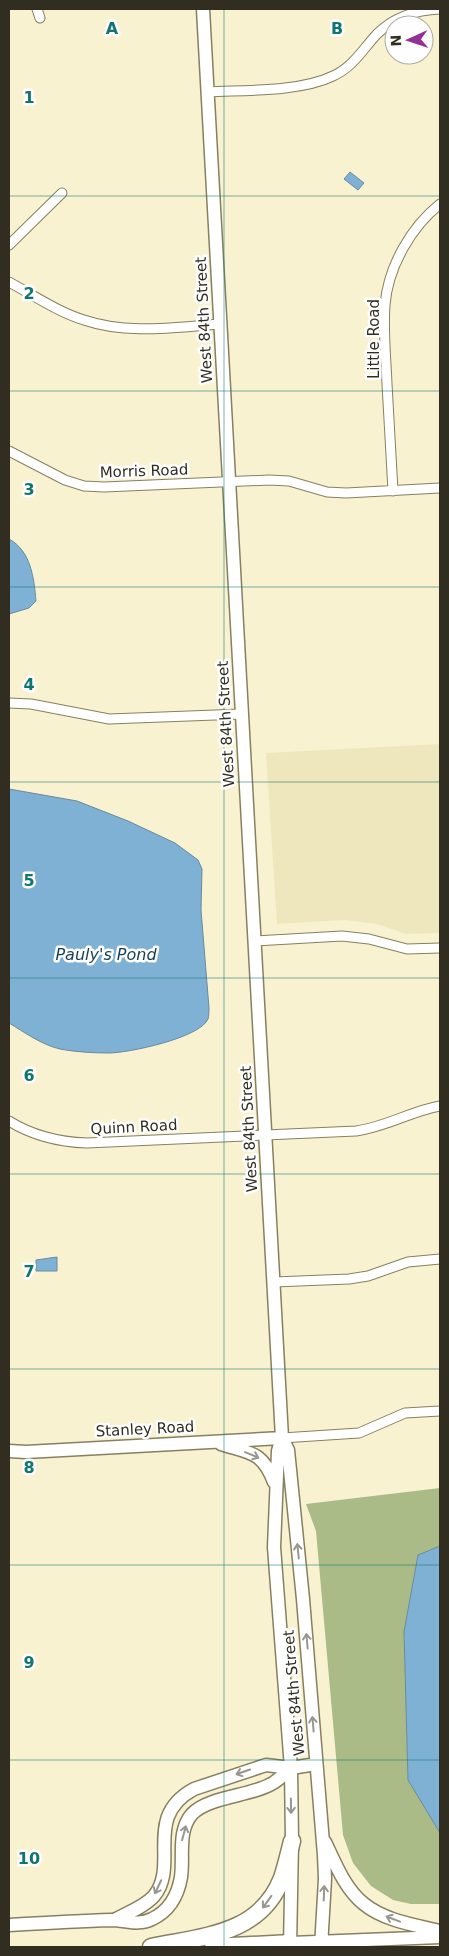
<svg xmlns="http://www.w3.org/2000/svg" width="449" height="1956" font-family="'DejaVu Sans',sans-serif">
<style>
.built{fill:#eee6bd}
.forest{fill:#aabb87}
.water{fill:#7fb1d4;stroke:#688a9e}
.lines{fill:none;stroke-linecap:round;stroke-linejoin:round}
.street-casing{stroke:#868061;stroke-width:11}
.secondary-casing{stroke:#868061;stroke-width:15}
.highway-casing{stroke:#868061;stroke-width:19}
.street{stroke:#fff;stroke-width:9}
.secondary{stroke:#fff;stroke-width:12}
.highway{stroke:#fff;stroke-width:16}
.oneway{stroke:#989690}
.grid{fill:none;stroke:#0f766e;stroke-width:1;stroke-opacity:0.55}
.labels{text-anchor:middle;stroke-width:5;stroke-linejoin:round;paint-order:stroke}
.street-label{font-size:15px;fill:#312e21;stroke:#fefefe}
.water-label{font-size:16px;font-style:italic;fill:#153d56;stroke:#fefefe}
.grid-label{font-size:16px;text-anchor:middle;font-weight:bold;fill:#0f766e;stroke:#fefefe;stroke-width:5;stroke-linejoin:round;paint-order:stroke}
</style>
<rect width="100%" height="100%" fill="#f9f2d1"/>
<path class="built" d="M440 744V933L406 934 377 924 345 920 277 924 266 753Z"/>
<path class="forest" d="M440 1488V1546L418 1555 404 1632 408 1780 440 1833V1904H411L393 1900 371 1886 353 1863 343 1835 316 1531 306 1504Z"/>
<path class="water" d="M350 172 364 183 358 190 344 179Z
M9 539C31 551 34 578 36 601L29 608 9 614Z
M9 789 77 801 128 821 175 843 198 860 202 869 201 910 209 1008C209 1011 209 1016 208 1019 200 1038 128 1053 109 1053 94 1053 75 1052 60 1049 42 1045 24 1032 9 1023Z
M57 1257V1271H36V1260Z
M440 1546V1833L408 1780 404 1632 418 1555Z"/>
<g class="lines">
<defs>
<path id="street" d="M37 9 40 18
M208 92C245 90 300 92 333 76 353 67 363 49 377 34 394 17 417 10 440 9
M9 245 62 193
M9 282C33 295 58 312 84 320 128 335 175 327 221 324
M9 451 65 480 84 486 104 487 269 480 289 481 327 492 346 493 440 488
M393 491C391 455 389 420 387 384 386 358 383 331 385 305 388 267 411 227 440 204
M9 703 31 704 109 719 242 714
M255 941 342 936 369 939 407 949 440 948
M9 1121C33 1136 58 1142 87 1143L356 1131C386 1127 411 1111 440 1106
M274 1282 349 1279 368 1276 408 1262 440 1259
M282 1438 359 1433 405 1413 440 1411"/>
<path id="secondary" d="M203 9 282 1438 278 1451 274 1547 291 1768 292 1841 290 1947
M282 1438 288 1450 303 1599 324 1855 325 1879 321 1947
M221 1444C250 1453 262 1451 274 1482
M9 1451 26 1452 282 1438
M325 1842C335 1863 345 1889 364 1904 385 1921 415 1925 440 1931
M114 1920C127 1913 144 1907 154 1896 180 1864 142 1817 194 1789L266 1765 291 1768 316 1764
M9 1925C43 1923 77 1921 111 1920 126 1920 138 1926 152 1919 169 1911 178 1895 181 1877 184 1857 177 1831 192 1814 209 1796 253 1796 273 1783 280 1779 285 1773 291 1768
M291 1943 440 1937"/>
<path id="highway" d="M151 1947C203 1936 260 1935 282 1878 286 1866 289 1853 292 1841
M213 1947 291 1943"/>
</defs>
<use href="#street" class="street-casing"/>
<use href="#secondary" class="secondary-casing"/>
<use href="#highway" class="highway-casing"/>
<use href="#street" class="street"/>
<use href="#secondary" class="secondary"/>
<use href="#highway" class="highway"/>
</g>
<defs><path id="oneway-shaft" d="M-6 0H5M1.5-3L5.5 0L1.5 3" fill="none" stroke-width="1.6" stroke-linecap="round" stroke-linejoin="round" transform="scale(1.25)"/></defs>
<g class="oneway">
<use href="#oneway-shaft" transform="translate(252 1455) rotate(23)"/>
<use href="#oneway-shaft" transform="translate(298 1551) rotate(-96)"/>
<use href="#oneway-shaft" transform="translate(307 1641) rotate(-95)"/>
<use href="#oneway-shaft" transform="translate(313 1724) rotate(-95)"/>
<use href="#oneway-shaft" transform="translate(243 1772) rotate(161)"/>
<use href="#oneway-shaft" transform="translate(291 1806) rotate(89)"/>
<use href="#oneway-shaft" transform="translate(184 1833) rotate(-75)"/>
<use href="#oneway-shaft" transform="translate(158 1887) rotate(115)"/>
<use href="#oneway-shaft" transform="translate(324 1893) rotate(-88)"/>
<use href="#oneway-shaft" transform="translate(267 1902) rotate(126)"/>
<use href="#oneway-shaft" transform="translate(393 1919) rotate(-159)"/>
</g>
<path class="grid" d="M224 9V1947M9 196H440M9 391H440M9 587H440M9 782H440M9 978H440M9 1174H440M9 1369H440M9 1565H440M9 1760H440"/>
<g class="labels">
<g class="street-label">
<text transform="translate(204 320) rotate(-93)" y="5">West 84th Street</text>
<text transform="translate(374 339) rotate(-90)" y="5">Little Road</text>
<text transform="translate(144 471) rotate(-2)" y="5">Morris Road</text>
<text transform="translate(226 724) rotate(-93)" y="5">West 84th Street</text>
<text transform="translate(134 1127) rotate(-3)" y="5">Quinn Road</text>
<text transform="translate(249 1129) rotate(-93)" y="5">West 84th Street</text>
<text transform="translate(145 1429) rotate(-3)" y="5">Stanley Road</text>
<text transform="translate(294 1693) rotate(-95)" y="5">West 84th Street</text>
</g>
<g class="water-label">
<text x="106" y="960">Pauly's Pond</text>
</g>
</g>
<g class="grid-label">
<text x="112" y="34">A</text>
<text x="337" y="34">B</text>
<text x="29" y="103">1</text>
<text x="29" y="299">2</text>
<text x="29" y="495">3</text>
<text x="29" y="690">4</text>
<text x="29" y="886">5</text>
<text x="29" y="1081">6</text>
<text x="29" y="1277">7</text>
<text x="29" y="1473">8</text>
<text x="29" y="1668">9</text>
<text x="29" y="1864">10</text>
</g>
<rect width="449" height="1956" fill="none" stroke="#312e21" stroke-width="20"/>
<g transform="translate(409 40) rotate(267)"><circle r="24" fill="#fefefe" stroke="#acaba6"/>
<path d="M0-4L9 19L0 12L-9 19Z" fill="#923097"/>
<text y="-8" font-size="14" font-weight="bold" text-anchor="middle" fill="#312e21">N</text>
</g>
</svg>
